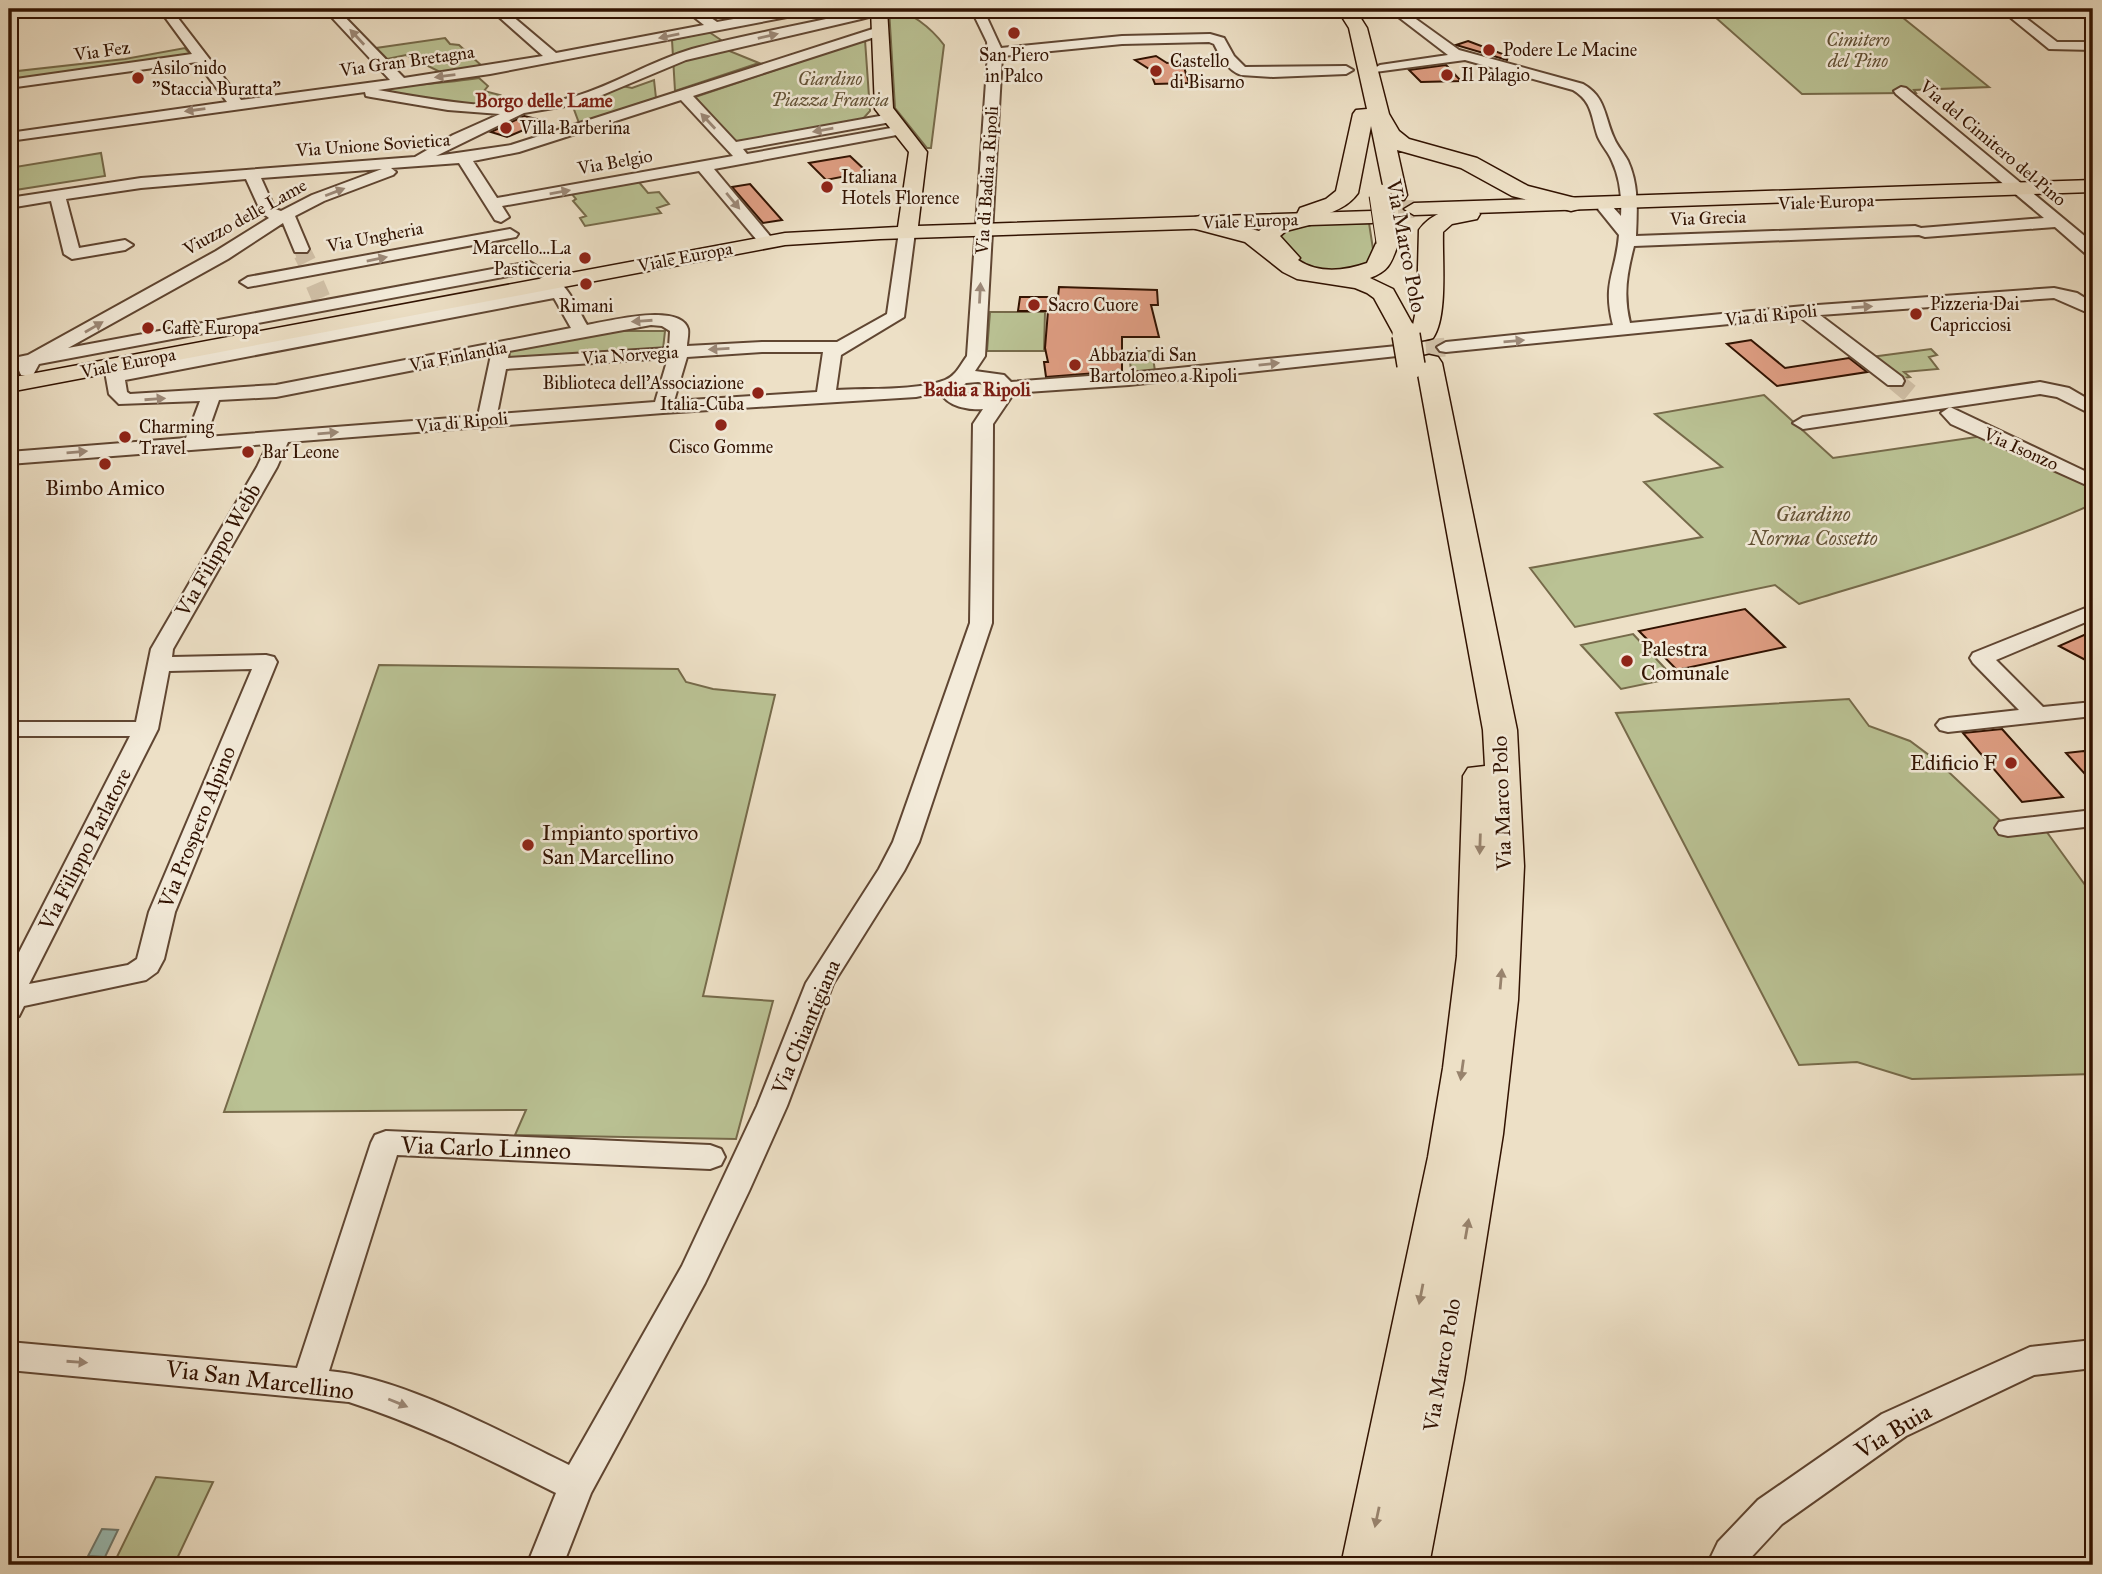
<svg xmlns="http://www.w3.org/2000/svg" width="2102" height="1574" font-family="'IM FELL Great Primer',serif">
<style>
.green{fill:#bac294;stroke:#766a4a;stroke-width:2}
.water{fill:#99bdb6;stroke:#6f796e;stroke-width:2}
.building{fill:#de9d82;stroke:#311201;stroke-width:2}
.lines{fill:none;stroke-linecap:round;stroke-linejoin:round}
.minor-tunnel-far1{stroke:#d1c1a8;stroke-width:15;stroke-dasharray:15 7;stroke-linecap:butt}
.minor-tunnel{stroke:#d1c1a8;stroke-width:19;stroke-dasharray:19 10;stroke-linecap:butt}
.major-tunnel{stroke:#d1c1a8;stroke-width:18;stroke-dasharray:18 9;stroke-linecap:butt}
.minor-casing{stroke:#604632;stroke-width:4}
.major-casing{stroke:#311201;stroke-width:3}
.highway-casing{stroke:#311201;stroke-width:3}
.minor{fill:#f3ebda;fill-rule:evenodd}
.major{fill:#ede0c6;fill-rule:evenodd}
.highway{fill:#ede0c6;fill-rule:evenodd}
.highway-bridge-far1-casing{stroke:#311201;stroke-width:23;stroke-linecap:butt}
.highway-bridge-casing{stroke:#311201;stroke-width:30;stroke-linecap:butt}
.highway-bridge-far1{stroke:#ede0c6;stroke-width:21}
.highway-bridge{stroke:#ede0c6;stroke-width:27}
.oneway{fill:#9c8978}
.oneway2{fill:#98836d}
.poi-dot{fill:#8f2418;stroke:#f3ebda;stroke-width:2.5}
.labels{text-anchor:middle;stroke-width:5;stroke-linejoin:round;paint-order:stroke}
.far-park-label{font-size:18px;font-style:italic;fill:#615034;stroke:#f3ebda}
.far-poi-label{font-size:18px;fill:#311201;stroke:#f3ebda;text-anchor:start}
.far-street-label{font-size:18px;fill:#311201;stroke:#f3ebda}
.far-neighbourhood-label{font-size:19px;font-weight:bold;fill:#7a1f14;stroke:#f3ebda}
.street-label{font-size:21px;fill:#311201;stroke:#f3ebda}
.poi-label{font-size:21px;fill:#311201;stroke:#f3ebda;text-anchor:start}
.park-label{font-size:21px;font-style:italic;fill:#615034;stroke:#f3ebda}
.near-street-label{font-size:24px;fill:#311201;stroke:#f3ebda}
</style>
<rect width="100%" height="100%" fill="#ede0c6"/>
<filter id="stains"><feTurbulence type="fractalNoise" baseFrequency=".00286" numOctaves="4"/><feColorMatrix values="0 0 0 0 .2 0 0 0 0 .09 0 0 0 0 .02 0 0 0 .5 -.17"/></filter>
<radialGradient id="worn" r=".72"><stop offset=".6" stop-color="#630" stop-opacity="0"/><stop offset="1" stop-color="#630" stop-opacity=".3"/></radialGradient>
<path class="green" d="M889 9C909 9 932 29 944 45L931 148H927L895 108Z
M1706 9H1892L1989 87 1914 90 1916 93H1908L1802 94Z
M709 32 727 44 722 48 759 63 675 91 672 40Z
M445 38 450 44 459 45 482 66 440 72 406 55 387 59 376 48Z
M865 40 870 111 861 121 734 142 695 97Z
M185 48 191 55 9 82V72L125 59Z
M479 78 488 86 484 91 500 95 489 107 362 91C401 85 440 84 479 78Z
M654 80 656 98 579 123 572 104 622 86 632 88Z
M101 153 105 176 9 191V168Z
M638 181 648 193 659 192 669 204 657 208 661 213 585 226 580 218 586 216 573 201 576 199 571 193Z
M1369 223 1375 262 1333 273 1301 265 1277 232 1294 225Z
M990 312H1045L1044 351H987Z
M594 331H665L663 349 504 359 506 349Z
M1931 349 1937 355 1929 357 1938 369 1904 372 1910 377 1898 379 1871 357Z
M1129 351H1152L1155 371H1131Z
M1764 395 1833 458 1983 436 2093 485V504C1999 546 1898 574 1799 604L1775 585 1575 627 1530 568 1702 537 1644 482 1722 467 1655 414Z
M1633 634 1674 678 1621 689 1581 645Z
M379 665 678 669 686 682 713 689 775 695 703 996 773 1001 736 1139 515 1135 526 1110 224 1112Z
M1849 699 1869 726 1910 741 1937 761 2008 828 2041 824 2093 896V1074L1912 1079 1857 1062 1799 1065 1616 713Z
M156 1477 213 1482 174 1565H113Z"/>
<path class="water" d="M102 1529 118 1530 105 1557 88 1556Z"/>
<path class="building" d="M1468 41 1508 56 1507 60 1456 45Z
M1156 56 1167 63 1182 61 1189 83 1155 84 1149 69 1135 60Z
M1446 65 1461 81 1421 82 1409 70Z
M524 116 545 121 507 137 491 132Z
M850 156 867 172 826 180 809 163Z
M750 184 782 220 763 223 732 187Z
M1059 287 1157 290 1158 305H1151L1159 337H1122V371L1046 377 1044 362H1048L1045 348 1048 311H1018L1020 297H1058Z
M1751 340 1785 368 1849 358 1867 372 1777 386 1727 344Z
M1745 609 1785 647 1677 670 1639 631Z
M2093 631V664L2059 646Z
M2002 729 2063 797 2022 802 1963 733Z
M2084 751 2093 752V783L2066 753Z"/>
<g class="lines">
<path class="minor-tunnel-far1" d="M301 249 304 256"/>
<path class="minor-tunnel" d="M303 254 307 262
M315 284 321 298
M1397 351 1446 347
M1895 381 1912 395"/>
<path class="major-tunnel" d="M1371 211 1414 209"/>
<defs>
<path id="minor" d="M159 9H171L241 100 390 80 324 9H337L404 78 543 56 490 9H504L556 53 704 25 684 9H698L717 22 789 9H814L808 13 490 74 378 90C441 101 510 115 573 97 614 85 651 61 692 49 750 33 810 24 869 9H885L884 13 861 19 686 60 583 103 524 113 436 156 511 145 879 27 884 28V34L693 96 736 142 891 114 898 118 891 122 743 149 747 154 902 126 909 130 902 134 714 169 770 236 762 241 756 239 699 171 502 206 509 217 501 222 495 220 459 163 391 168 396 172 393 175 324 201 295 216 309 249 307 252H295L283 223 228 259 68 348 530 262 538 267 530 272 39 364 33 375H21L18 368 9 369V359L28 355 216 251 269 218 261 212 246 179 141 188 66 199 79 248 125 240 133 245 125 250 72 259 64 254 51 201 9 208V198L141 178 415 157 453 135 500 114 448 110 371 97 366 96 365 92 9 141V133L227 102 197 62 9 88V80L192 54ZM681 100 733 156 497 198 473 161 519 152ZM382 169 312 195 281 211 275 209 261 178Z
M971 9H983L1001 48 1122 36 1210 34 1224 38 1234 56 1245 67 1346 66 1353 70 1346 74 1273 77 1241 75C1227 70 1220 56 1214 44L1209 42 1122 44 1002 56 985 356 975 371 1004 375 1011 382 1129 373 1397 346 1406 351 1397 356 1129 385 1014 393 993 424 992 623 919 842 904 871 833 984 787 1106 749 1191 705 1283 591 1493 563 1565H527L556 1493C488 1459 421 1425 349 1402L9 1370V1342L297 1368 371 1143 375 1135 386 1131 710 1145 721 1149 725 1157 721 1165 710 1169 397 1155 329 1371C401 1377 503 1433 569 1465L682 1266 757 1106 806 983 879 869 893 842 970 623 973 424 983 409C968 410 948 407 940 392L916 397 663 413 288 442 277 467 173 649 172 657 266 655 274 657 277 662 175 912 164 959 157 972 146 980 24 1006 19 1016 9 1019V972L130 736H9V722H136L151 649 257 467 268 444 9 464V452L186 438 200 401 119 404 109 394 104 366 107 362H119L123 369 546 289 538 280 546 275C567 280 577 308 587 325 605 322 680 302 688 329 689 334 687 342 687 346L762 342H837L887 314 899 232 907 227 915 232 904 317 841 355 836 390C868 388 916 391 945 380 956 376 961 364 967 356L988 53 987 42ZM554 298 571 328 276 385 130 394 127 392 125 380ZM651 325 662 326 670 331 669 348 508 358 509 351ZM762 352H823L817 392 674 401 687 357ZM491 355 478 416 206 437 219 400 276 397ZM668 358 655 402 497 414 506 369ZM978 382 991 384 996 391 978 398 959 392V389L966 383ZM252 669 149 912 137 959 128 965 29 984 158 729 169 671Z
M1388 9H1402L1459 50 1583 84C1606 97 1604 116 1614 138 1617 146 1624 153 1628 161 1639 185 1637 211 1636 236L1915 226 1921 228 2044 218 1896 94 1894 91 1901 87 1906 88 2093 243V256L2087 255 2055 227 1925 237 1919 235 1634 246C1627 273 1623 295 1630 323L1804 306 2054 288 2077 293 2093 303V315L2054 298 1820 315 1902 377 1904 381 1902 385H1888L1800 317 1446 352 1440 351 1437 347 1446 342 1613 325C1602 282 1616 273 1619 235L1598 209 1600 206H1612L1621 216C1622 199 1620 178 1612 161 1609 153 1602 146 1598 137 1591 117 1593 102 1573 90L1465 60 1375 72 1373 69 1380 65 1448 55Z
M2000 9H2014L2057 42H2093V50L2049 49Z
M510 229 518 234 516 237 248 287 240 282 248 277Z
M2040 382 2069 388 2093 402V415L2057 397 2040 394 1803 429 1793 423 1803 417Z
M1950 407 2093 475V488L1951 424 1941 413Z
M2093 605V619L1996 660 2043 707 2093 702V716L1948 732 1940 730 1936 725 1940 720 1948 718 2019 710 1973 663 1970 658 1973 653Z
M2093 810V826L2008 836 1999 834 1995 828 1999 822 2008 820Z
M2093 1340V1368L2034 1375 1906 1436 1782 1524 1744 1565H1707L1718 1542 1758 1500 1882 1414 2030 1347Z"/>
<path id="major" d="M871 9H887L893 108 927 152 918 226 1372 211 1382 217 1372 223 880 239 785 245 9 392V378L785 233 898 227 909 152 875 109Z
M2093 180V192L1414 215 1404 209 1414 203Z"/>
<path id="highway" d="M1337 9H1355L1367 28 1389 114 1399 131 1409 139 1477 158 1528 186 1579 199 1582 204 1579 209 1571 211 1512 196 1461 168 1397 150 1407 195 1404 200H1388L1385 195 1371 126 1358 193C1347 208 1332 212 1316 218L1313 224 1286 231 1280 236 1300 258 1298 260C1319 274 1344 271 1367 263L1379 237H1395L1399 242C1391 262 1391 270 1370 278L1393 289 1413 325 1417 305 1419 230C1431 213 1457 204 1477 209L1480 214 1477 219 1452 224 1443 232C1442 259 1448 317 1433 338 1424 341 1406 343 1397 340L1374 298 1367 293 1355 288 1297 279 1283 272 1245 242 1192 228 1189 223 1192 218 1200 216 1259 231 1270 221 1297 214 1300 208 1326 199 1336 191 1353 114 1356 110 1367 109 1349 28Z
M1429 355 1438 357 1442 363 1517 730 1524 866 1518 1000 1503 1134 1464 1380 1429 1565H1341L1428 1157 1443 1068 1457 956 1463 776 1468 768 1485 766 1483 730 1416 363 1420 357Z"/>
</defs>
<use href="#minor" class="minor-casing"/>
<use href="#major" class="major-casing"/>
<use href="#highway" class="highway-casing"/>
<use href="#minor" class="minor"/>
<use href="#major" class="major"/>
<use href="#highway" class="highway"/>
<defs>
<path id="highway-bridge-far1" d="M1380 195 1387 242"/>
<path id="highway-bridge" d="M1406 335 1411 365"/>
</defs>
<use href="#highway-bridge-far1" class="highway-bridge-far1-casing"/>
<use href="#highway-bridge" class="highway-bridge-casing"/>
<use href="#highway-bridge-far1" class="highway-bridge-far1"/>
<use href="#highway-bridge" class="highway-bridge"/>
</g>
<defs><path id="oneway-solid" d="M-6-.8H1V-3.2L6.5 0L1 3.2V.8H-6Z" transform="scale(1.75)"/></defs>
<g class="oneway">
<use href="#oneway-solid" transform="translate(669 36) rotate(169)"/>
<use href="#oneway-solid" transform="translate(768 36) rotate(-13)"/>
<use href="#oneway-solid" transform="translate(357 37) rotate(-133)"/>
<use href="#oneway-solid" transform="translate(445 76) rotate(173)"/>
<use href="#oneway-solid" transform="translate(195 110) rotate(172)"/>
<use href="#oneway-solid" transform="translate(708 121) rotate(-133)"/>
<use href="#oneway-solid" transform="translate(823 130) rotate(170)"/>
<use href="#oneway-solid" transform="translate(335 192) rotate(-21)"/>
<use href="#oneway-solid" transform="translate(560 192) rotate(-10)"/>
<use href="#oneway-solid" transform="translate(733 201) rotate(50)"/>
<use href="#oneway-solid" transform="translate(377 259) rotate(-11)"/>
<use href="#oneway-solid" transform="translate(980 293) rotate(-87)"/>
<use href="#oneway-solid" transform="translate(1862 307) rotate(-4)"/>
<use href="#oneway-solid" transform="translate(642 321) rotate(176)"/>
<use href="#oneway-solid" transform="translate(94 327) rotate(-30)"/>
<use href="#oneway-solid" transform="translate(1514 341) rotate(-5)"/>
<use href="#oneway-solid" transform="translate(719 349) rotate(177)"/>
<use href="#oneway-solid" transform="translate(1269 364) rotate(-6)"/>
<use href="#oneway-solid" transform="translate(155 399) rotate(-4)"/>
<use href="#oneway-solid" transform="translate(328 433) rotate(-5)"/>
<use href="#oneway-solid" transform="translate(77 452) rotate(-5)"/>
<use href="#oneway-solid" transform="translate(77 1362) rotate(4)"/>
<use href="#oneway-solid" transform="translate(398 1403) rotate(22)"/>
</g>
<g class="oneway2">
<use href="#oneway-solid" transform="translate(1480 844) rotate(92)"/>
<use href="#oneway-solid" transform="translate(1501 979) rotate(-85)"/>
<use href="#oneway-solid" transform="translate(1462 1070) rotate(98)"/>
<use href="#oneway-solid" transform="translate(1467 1229) rotate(-80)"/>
<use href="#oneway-solid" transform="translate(1421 1294) rotate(101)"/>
<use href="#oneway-solid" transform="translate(1377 1517) rotate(102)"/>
</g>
<g class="poi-dot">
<circle cx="1014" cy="33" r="7"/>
<circle cx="1489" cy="50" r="7"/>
<circle cx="1156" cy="71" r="7"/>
<circle cx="1447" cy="75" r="7"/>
<circle cx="138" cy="78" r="7"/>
<circle cx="506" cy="128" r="7"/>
<circle cx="827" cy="187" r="7"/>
<circle cx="585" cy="258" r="7"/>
<circle cx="586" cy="284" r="7"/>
<circle cx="1034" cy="305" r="7"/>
<circle cx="1916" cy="314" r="7"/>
<circle cx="148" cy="328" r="7"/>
<circle cx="1075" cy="365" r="7"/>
<circle cx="758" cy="393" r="7"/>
<circle cx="721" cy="425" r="7"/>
<circle cx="125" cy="437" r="7"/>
<circle cx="248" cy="452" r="7"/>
<circle cx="105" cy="464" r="7"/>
<circle cx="1627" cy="661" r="7"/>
<circle cx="2011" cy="763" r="7"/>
<circle cx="528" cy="845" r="7"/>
</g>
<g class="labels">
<g class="far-park-label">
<text x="1858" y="46">Cimitero<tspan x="1858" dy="21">del Pino</tspan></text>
<text x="830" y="85">Giardino<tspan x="830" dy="21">Piazza Francia</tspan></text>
</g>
<g class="far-poi-label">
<text x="1503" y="56">Podere Le Macine</text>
<text x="1014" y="61" text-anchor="middle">San Piero<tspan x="1014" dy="21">in Palco</tspan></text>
<text x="1170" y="67">Castello<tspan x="1170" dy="21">di Bisarno</tspan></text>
<text x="152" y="74">Asilo nido<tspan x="152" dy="21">"Staccia Buratta"</tspan></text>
<text x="1461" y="81">Il Palagio</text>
<text x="520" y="134">Villa Barberina</text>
<text x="841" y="183">Italiana<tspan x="841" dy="21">Hotels Florence</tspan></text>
<text x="571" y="254" text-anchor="end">Marcello...La<tspan x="571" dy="21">Pasticceria</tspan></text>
<text x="1930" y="310">Pizzeria Dai<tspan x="1930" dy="21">Capricciosi</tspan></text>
<text x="1048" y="311">Sacro Cuore</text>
<text x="586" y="312" text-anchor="middle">Rimani</text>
<text x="162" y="334">Caffè Europa</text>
<text x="1089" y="361">Abbazia di San<tspan x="1089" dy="21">Bartolomeo a Ripoli</tspan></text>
<text x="744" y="389" text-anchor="end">Biblioteca dell'Associazione<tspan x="744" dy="21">Italia-Cuba</tspan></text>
<text x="139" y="433">Charming<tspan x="139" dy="21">Travel</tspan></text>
<text x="721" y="453" text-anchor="middle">Cisco Gomme</text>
<text x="262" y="458">Bar Leone</text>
</g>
<g class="far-street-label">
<text transform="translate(102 51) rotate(-8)" y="6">Via Fez</text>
<text transform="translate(407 61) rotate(-8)" y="6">Via Gran Bretagna</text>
<text transform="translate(1993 143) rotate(40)" y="6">Via del Cimitero del Pino</text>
<text transform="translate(373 145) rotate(-4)" y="6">Via Unione Sovietica</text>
<text transform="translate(615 162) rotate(-10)" y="6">Via Belgio</text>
<text transform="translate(987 180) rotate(-86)" y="6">Via di Badia a Ripoli</text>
<text transform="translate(1826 202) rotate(-2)" y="6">Viale Europa</text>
<text transform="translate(245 217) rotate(-29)" y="6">Viuzzo delle Lame</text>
<text transform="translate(1708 218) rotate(-2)" y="6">Via Grecia</text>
<text transform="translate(1250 221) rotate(-2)" y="6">Viale Europa</text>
<text transform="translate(375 237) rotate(-11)" y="6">Via Ungheria</text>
<text transform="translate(685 257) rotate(-11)" y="6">Viale Europa</text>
<text transform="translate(1771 315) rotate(-6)" y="6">Via di Ripoli</text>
<text transform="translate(630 355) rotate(-4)" y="6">Via Norvegia</text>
<text transform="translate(458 356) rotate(-11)" y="6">Via Finlandia</text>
<text transform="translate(128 363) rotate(-11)" y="6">Viale Europa</text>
<text transform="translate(462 422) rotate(-5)" y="6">Via di Ripoli</text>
<text transform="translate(2021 449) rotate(24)" y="6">Via Isonzo</text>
</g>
<g class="far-neighbourhood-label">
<text x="544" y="107">Borgo delle Lame</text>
<text x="977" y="396">Badia a Ripoli</text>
</g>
<g class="street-label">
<text transform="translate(1406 246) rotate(79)" y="7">Via Marco Polo</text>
<text transform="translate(218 550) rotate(-60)" y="7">Via Filippo Webb</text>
<text transform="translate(1502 803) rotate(-92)" y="7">Via Marco Polo</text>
<text transform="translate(197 827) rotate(-68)" y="7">Via Prospero Alpino</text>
<text transform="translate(85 849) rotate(-63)" y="7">Via Filippo Parlatore</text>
<text transform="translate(806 1027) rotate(-67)" y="7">Via Chiantigiana</text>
<text transform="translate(1442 1365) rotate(-80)" y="7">Via Marco Polo</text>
</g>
<g class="poi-label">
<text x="105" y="495" text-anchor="middle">Bimbo Amico</text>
<text x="1641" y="656">Palestra<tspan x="1641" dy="24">Comunale</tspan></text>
<text x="1997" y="770" text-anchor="end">Edificio F</text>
<text x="542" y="840">Impianto sportivo<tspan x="542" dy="24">San Marcellino</tspan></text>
</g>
<g class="park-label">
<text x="1813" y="521">Giardino<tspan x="1813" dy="24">Norma Cossetto</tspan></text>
</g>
<g class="near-street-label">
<text transform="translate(486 1148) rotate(2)" y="8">Via Carlo Linneo</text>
<text transform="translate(260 1380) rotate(7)" y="8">Via San Marcellino</text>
<text transform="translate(1893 1431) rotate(-31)" y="8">Via Buia</text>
</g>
</g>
<rect width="2102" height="1574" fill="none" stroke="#ede0c6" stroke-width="35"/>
<rect x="10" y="10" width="2081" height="1553" fill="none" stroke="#311201" stroke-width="3.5"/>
<rect x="18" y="18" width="2067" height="1539" fill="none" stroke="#311201" stroke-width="2"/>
<rect width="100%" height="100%" filter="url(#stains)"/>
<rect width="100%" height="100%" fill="url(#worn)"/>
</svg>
